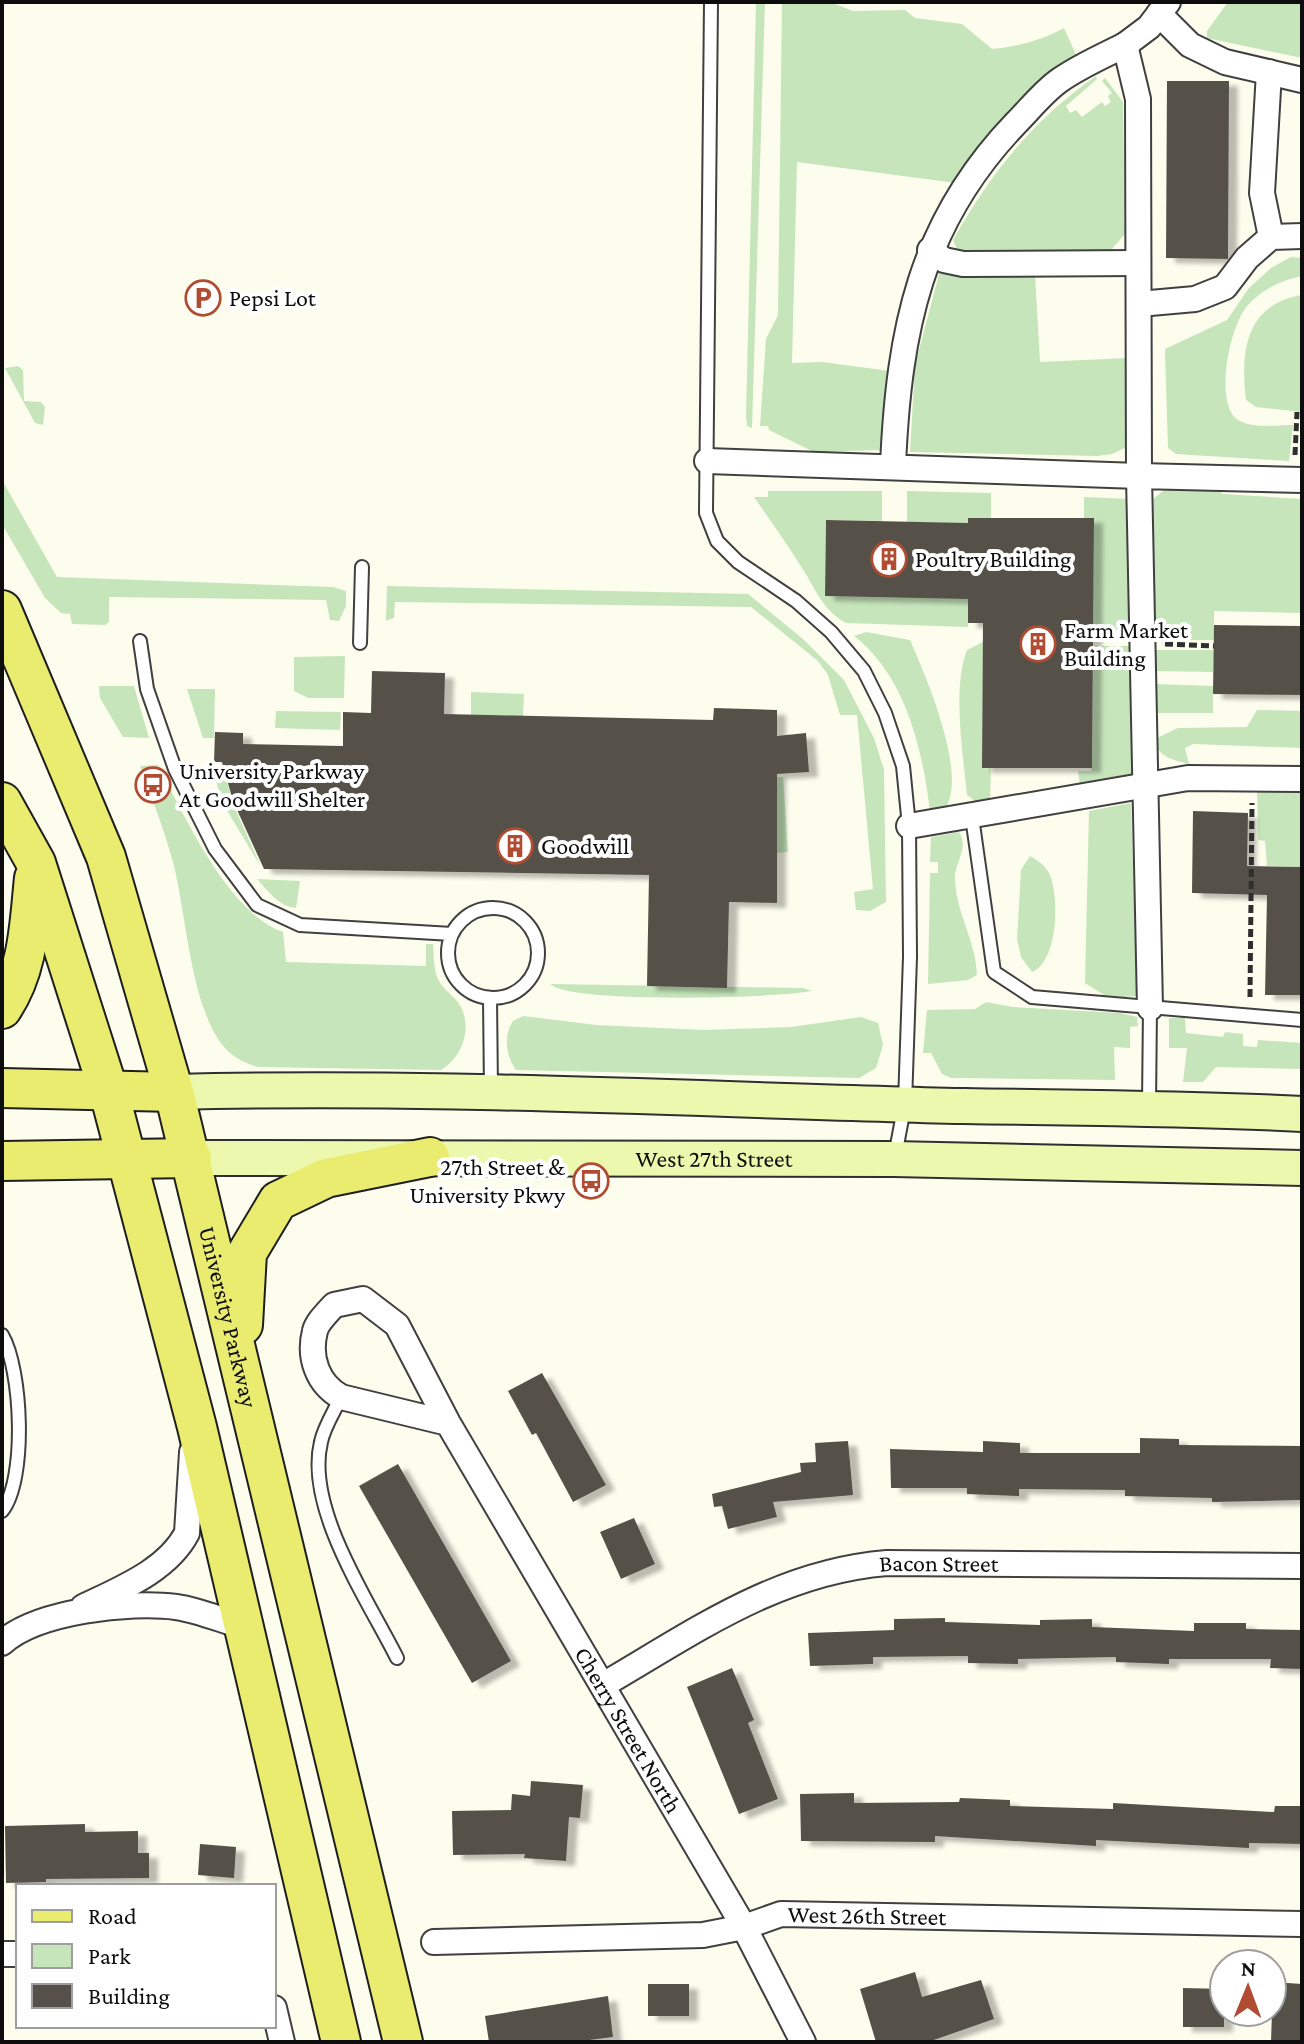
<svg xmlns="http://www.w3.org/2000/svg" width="1304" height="2044" font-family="'Crimson Pro',serif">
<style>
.green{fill:#c6e5bb}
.building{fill:#55514a;filter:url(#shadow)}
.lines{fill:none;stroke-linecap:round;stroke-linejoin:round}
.lane-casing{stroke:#404040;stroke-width:16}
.street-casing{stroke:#404040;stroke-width:28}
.secondary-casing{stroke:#2f2f2f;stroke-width:38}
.primary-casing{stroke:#1e1e1e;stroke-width:42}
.path{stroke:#2f2f2f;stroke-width:5;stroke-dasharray:8 4;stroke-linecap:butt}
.lane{stroke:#fff;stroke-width:12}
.street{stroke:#fff;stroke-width:24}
.secondary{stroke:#edf8af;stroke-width:34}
.primary{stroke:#eaec70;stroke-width:38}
.labels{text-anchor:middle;stroke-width:8;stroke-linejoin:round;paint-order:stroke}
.poi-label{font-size:24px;fill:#0d0d0d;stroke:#fff;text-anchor:start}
.street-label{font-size:24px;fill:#0d0d0d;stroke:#fff}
</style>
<defs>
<filter id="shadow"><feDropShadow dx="9" dy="5" stdDeviation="2" flood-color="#0004"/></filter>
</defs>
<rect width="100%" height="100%" fill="#fdfdee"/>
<path class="green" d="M756 2H765L752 428 747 426 746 416Z
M782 2H830L853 11 905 10 915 18 962 24 992 49C1017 47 1042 40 1064 28L1077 57 956 183 797 162 792 363 822 362 890 371 882 450 814 452 769 430 768 426H760L766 339 778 315Z
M1228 2H1302V58L1207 38V31Z
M1096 76 1097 79 1066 106 1070 113 1076 110 1082 117 1102 102 1105 106 1111 102 1108 96 1112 93 1102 81 1105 78 1123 102 1125 234 1105 257 965 256 958 252 953 240C991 173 1033 120 1096 76Z
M1291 257 1302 258V276C1282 280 1262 289 1248 305 1230 324 1213 404 1238 420 1253 429 1277 425 1293 425L1289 461 1176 454 1168 448 1165 349 1227 320 1249 288 1271 268Z
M939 274 1035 275 1040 362 1127 358 1125 448 1112 454 1097 456 910 452 915 365Z
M1302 295V412L1256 407 1246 400C1240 351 1246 304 1302 295Z
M18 366 23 370 24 401 41 402 45 407 43 425 35 423 5 368Z
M2 480 57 577 333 587 346 591V606L339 621 330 620 326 600 109 597V622L105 625 72 624 70 614 61 613 45 598 2 524Z
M1171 484 1210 485 1223 494 1302 499V613L1214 611V640H1174L1154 632 1152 500Z
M768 491H882V521L826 520 825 596 951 598 953 523 907 522V491L991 493V518H968V627L846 623C820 608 816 588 800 565 786 542 770 520 754 497H768Z
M1084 497 1131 499V630L1093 629 1094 519 1084 518Z
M387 586 748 594 803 639 844 680 874 738 884 770 886 902 870 911 856 910 854 892 873 889 857 715H840L828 675 818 661 751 607 395 602 394 618 386 621Z
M866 632 910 640C925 674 970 778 944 810L930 812C923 751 906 676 854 636Z
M983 642 982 767 991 768 990 801 979 804 967 795C963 753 952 689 967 650Z
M1093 646H1131L1132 774 1080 785 1078 771H1091L1092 768Z
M1154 650H1214L1213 672 1154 671Z
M345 656 344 698H308L294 691V657Z
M1155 684 1213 686V713H1155Z
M99 686H134L149 738 123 737 100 698Z
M187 689H215L214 738H203Z
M471 692 524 694 523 716 471 715Z
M1257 710 1302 711V748L1193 744 1185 748 1189 764C1174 760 1156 757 1155 739L1178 728 1247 727Z
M276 711 341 712 340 730 275 728Z
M158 765C184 815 228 913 283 932L286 962 426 966V944H433C434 956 433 970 439 981 444 990 454 996 460 1005 473 1029 462 1057 441 1070L258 1067C238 1061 226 1053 215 1034 190 989 186 916 174 866 165 831 152 799 140 766Z
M212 767H223L233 804 261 867 222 802Z
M777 777H783L788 852 777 853Z
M1257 788 1302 789V867L1267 866 1265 841 1258 840Z
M1131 803 1137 996 1109 998 1085 983 1089 811Z
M959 832C970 849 953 863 955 881 957 915 976 942 977 975L968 980 928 984 930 873H938V862H930L931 837Z
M1030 856C1037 860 1045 865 1049 873 1060 896 1058 962 1032 972L1021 957 1017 939 1021 870Z
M257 879 300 881 296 908C278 906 269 892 257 879Z
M550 984 803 988 812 991C776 998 570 1004 550 984Z
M986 1002 1013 1007 1120 1013 1137 1017 1138 1026 1130 1027V1048L1114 1047 1115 1080 951 1078 942 1074 931 1053H923L927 1010 975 1009Z
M523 1016 596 1025 703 1030 791 1027 861 1017 878 1023 883 1045 876 1068 859 1078 516 1070C506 1056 503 1036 513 1021Z
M1169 1018H1185L1186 1033 1223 1037 1225 1032 1243 1034V1046L1257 1047 1258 1040 1302 1043V1069L1216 1067 1203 1082H1183L1187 1048H1169Z"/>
<path class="building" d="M1167 81H1229L1228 259 1166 258Z
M968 518H1094L1092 768H982L983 623H968V599L825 596 826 520 968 523Z
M1214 625 1302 626V695L1213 694Z
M372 671 445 673 444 714 713 720 714 708 777 710V736L806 733 809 772 777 774V903L729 902 727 988 647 986 649 875 264 869 233 801 222 762H214L215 732 243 733V744L343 746V712L371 713Z
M1193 811 1248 813 1247 866 1302 867V995H1265L1267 895 1192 893Z
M542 1373 606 1485 573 1502 536 1433 532 1435 508 1391Z
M1140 1438 1179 1439V1445L1302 1446V1500L1212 1502V1498L1125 1496V1490L1019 1489V1496L967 1494V1488H891L890 1449 983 1452V1441L1020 1443V1453H1140Z
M848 1441 853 1495 773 1502 777 1517 728 1529 722 1506 714 1507 712 1494 801 1472 800 1463 816 1462 815 1443Z
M398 1464 511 1661 472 1683 359 1486Z
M634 1518 655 1564 621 1579 600 1532Z
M945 1618V1622L1040 1625V1620L1092 1619V1627L1194 1631V1623H1246V1629L1302 1630V1669L1270 1668 1271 1659H1169V1664L1116 1662V1657L1018 1659V1664L968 1663V1656L873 1657V1664L810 1666 808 1633 894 1630V1619Z
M732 1668 754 1720 748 1723 778 1799 739 1814 687 1687Z
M531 1781 583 1785 580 1818 569 1817 566 1861 524 1858 525 1854 453 1855 452 1811 511 1810 512 1794 530 1796Z
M854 1793V1803L959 1802 960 1798 1010 1800V1806L1113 1809V1803L1274 1812 1275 1806H1302V1844L1249 1843V1848L1096 1840V1846L935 1836V1842L801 1841 800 1794Z
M85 1824V1832L138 1831V1853H149V1878L46 1879V1882L6 1883 5 1826Z
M200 1844 236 1847 234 1878 198 1875Z
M915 1972 922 1997 981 1980 994 2019 928 2042H876L860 1989Z
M1273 1982 1302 1984V2042H1271Z
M648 1984H689V2016H648Z
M1183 1988 1224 1989V2027H1183Z
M608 1996 613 2037 573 2042H489L485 2016Z"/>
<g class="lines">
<defs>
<path id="lane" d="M711 2 706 513 717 541 738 562 796 601 831 632 864 671 885 713 903 766 909 826 910 957 905 1103 895 1156
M140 641 147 689 175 769 215 849 257 905 300 925 452 934
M360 643 362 567
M972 817 994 972 1032 997 1302 1020
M448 953a45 45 0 1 1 90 0a45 45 0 1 1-90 0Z
M490 998 491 1090
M1149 1105 1150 1008
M2 1335C22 1369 27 1480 2 1511
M341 1397C334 1412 324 1427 321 1442 305 1508 368 1600 397 1658"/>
<g id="street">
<path d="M1159 14 1190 45 1225 62 1302 80"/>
<path d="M1125 45 1149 27 1168 2"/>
<path d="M1269 72 1262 193 1271 237"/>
<path d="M930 250 944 260 963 264 1138 263"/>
<path d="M1139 304 1195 299 1225 287 1247 258 1271 237 1302 236"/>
<path d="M707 461 1139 476 1138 99 1125 45C1103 56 1080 66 1060 80 1044 91 1030 109 1016 123 920 223 899 330 893 465"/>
<path d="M909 826 1188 778 1302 779"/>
<path d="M1150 1008 1139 476 1302 480"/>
<path id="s1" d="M448 1423 341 1397C318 1384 308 1358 315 1331 317 1322 328 1312 334 1305L363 1299 397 1325 448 1423 744 1927 803 2042"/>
<path d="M83 1607C120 1589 167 1571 187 1533L192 1452"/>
<path d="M2 1643C37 1611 130 1601 176 1607 198 1610 221 1620 242 1626"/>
<path id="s2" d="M603 1685C696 1631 777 1572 887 1563L1302 1566"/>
<path id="s3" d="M434 1942 703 1935 744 1927 781 1914 1302 1924"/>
<path d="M2 1954H18"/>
<path d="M274 2008 282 2042"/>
</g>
<g id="secondary">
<path d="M174 1092C437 1085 701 1100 964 1106 1077 1108 1189 1108 1302 1114"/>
<path id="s4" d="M192 1158 894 1159 1302 1168"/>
</g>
<g id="primary">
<path id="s5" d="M2 610 106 857 174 1092 403 2042"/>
<path d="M2 802 36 863 109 1092 197 1427 341 2042"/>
<path d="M2 1009C29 969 29 925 34 878"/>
<path d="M2 1088 174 1092"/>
<path d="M2 1161 192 1158"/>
<path d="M243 1325 247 1253 278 1201 326 1178 430 1157"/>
</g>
</defs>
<use href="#lane" class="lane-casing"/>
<use href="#street" class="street-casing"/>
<use href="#secondary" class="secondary-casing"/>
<use href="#primary" class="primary-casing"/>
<path class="path" d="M1295 455 1297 412
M1093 636 1120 637
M1165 644 1214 646
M1250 997 1252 803"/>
<use href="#lane" class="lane"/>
<use href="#street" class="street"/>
<use href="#secondary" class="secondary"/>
<use href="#primary" class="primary"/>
</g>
<defs>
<symbol id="parking-ring" viewBox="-11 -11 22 22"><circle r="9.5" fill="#fff" stroke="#b04c31" stroke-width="1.5"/><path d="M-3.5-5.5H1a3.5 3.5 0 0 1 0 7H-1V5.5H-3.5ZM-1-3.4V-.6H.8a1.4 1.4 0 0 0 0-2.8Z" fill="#b04c31"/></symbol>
<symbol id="building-ring" viewBox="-11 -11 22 22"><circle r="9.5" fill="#fff" stroke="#b04c31" stroke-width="1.5"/><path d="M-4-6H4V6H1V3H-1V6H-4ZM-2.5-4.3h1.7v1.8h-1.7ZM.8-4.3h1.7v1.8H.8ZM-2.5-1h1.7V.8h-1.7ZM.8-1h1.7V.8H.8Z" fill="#b04c31"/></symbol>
<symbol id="bus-ring" viewBox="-11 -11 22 22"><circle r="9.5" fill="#fff" stroke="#b04c31" stroke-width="1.5"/><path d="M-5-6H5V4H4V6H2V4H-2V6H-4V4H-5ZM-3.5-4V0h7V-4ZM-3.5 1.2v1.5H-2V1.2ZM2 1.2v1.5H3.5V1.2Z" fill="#b04c31"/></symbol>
</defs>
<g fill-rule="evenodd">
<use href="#parking-ring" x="183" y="278" width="40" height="40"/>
<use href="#building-ring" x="869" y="539" width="40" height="40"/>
<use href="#building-ring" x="1018" y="624" width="40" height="40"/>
<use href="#bus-ring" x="133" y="765" width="40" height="40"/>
<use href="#building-ring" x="495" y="826" width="40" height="40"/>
<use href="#bus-ring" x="571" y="1161" width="40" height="40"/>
</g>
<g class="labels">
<g class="poi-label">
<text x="229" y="306">Pepsi Lot</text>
<text x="915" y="567">Poultry Building</text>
<text x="1064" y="638">Farm Market<tspan x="1064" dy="28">Building</tspan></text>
<text x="179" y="779">University Parkway<tspan x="179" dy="28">At Goodwill Shelter</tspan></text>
<text x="541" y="854">Goodwill</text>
<text x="565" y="1175" text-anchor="end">27th Street &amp;<tspan x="565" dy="28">University Pkwy</tspan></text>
</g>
<g class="street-label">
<text dy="8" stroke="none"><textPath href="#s4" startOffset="522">West 27th Street</textPath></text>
<text dy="8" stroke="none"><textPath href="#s5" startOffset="744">University Parkway</textPath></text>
<text dy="8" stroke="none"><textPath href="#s2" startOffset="364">Bacon Street</textPath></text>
<text dy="8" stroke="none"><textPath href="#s1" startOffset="758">Cherry Street North</textPath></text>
<text dy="8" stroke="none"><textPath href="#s3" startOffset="436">West 26th Street</textPath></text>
</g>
</g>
<rect width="1304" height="2044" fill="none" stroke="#0d0d0d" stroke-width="8"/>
<rect x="16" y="1884" width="260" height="144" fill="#ffffff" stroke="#9e9e9e" stroke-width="2"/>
<rect x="32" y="1910" width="40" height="12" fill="#eaec70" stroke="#9e9e9e" stroke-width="2"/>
<text x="88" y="1924" font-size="24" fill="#0d0d0d">Road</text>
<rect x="32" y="1944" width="40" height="24" fill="#c6e5bb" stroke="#9e9e9e" stroke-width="2"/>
<text x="88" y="1964" font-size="24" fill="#0d0d0d">Park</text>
<rect x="32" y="1984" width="40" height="24" fill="#55514a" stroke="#9e9e9e" stroke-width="2"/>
<text x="88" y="2004" font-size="24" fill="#0d0d0d">Building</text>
<g transform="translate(1248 1988) rotate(1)"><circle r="38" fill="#ffffff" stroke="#9e9e9e" stroke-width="2"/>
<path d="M0-6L14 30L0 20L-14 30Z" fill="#b04c31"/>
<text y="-12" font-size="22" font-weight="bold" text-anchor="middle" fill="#0d0d0d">N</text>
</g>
</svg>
